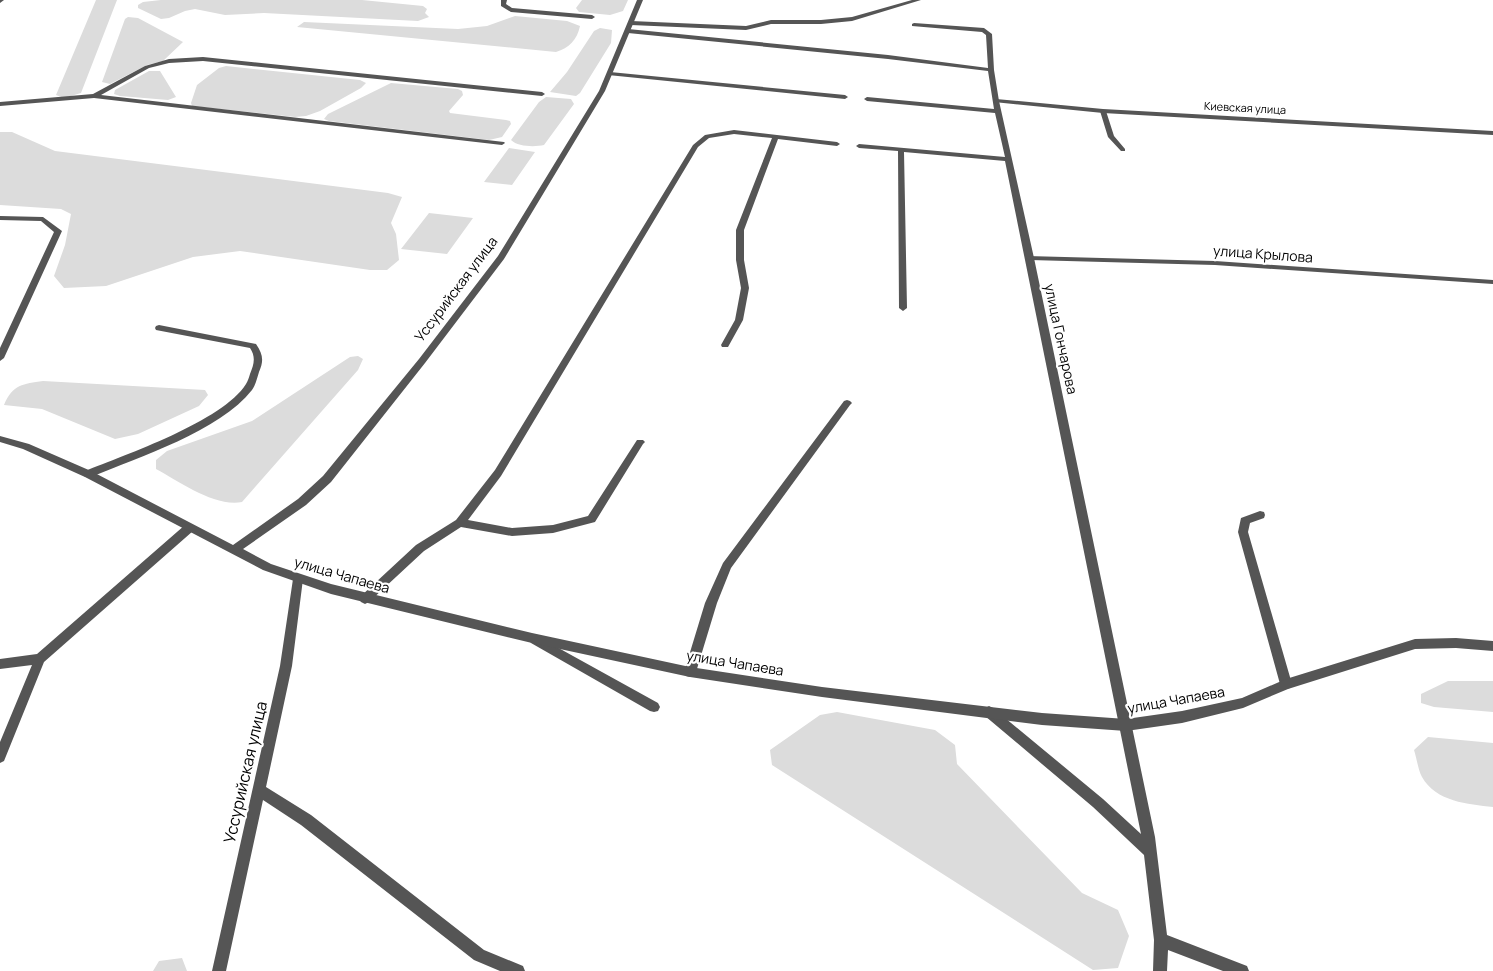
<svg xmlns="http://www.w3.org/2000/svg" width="1493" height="971" font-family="Manrope,sans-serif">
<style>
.green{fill:#dcdcdc}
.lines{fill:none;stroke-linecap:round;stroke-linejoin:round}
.lane{fill:#555;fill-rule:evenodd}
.street{fill:#555;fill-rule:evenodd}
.labels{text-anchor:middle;stroke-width:4.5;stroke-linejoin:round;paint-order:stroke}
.far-street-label{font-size:11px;fill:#000;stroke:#fff}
.street-label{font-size:14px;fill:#000;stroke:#fff}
.near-street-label{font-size:16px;fill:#000;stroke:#fff}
</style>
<rect width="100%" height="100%" fill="#fff"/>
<path class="green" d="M96 0H117L81 93 64 98 56 95Z
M161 0H362L423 6 427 9 425 13 429 17 418 21 264 13 225 15 195 9 185 11 169 18 161 19 138 8V5L143 2Z
M582 0H628L623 11 610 15 579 12 576 8Z
M515 16 567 21 580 26C577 40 569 48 556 52L297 27 304 22 458 29 487 26Z
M128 17 138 18 183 42 163 61 147 65 110 84 102 82 125 19Z
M600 28 612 30 611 43 580 93 576 96 550 92 567 72 594 31Z
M226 66 360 80 366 83 361 88 320 111 306 116 295 117 192 106 191 103 197 85 219 68Z
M149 71H160L176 97 168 100 120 96 114 94 115 90Z
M391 83 458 89 462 91 463 95 449 111 450 113 506 120 510 121 511 124 502 137 489 140 329 121 324 119 328 114Z
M546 97 571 99 574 104 544 145C535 147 518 147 511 140L539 102Z
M0 132H12L55 151 388 193 402 197 391 223 396 234 399 260 387 270H370L240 251 193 257 106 286 64 288 54 276 65 245 71 214 61 209 0 205Z
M509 148 535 152 512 185 484 182Z
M429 213 473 218 447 254 401 249Z
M358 356 363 359 358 370 242 502C214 507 180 482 156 469V460L167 451 252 421 350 357Z
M43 381 205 390 208 395 199 406 138 434 115 439 42 409 4 405C13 384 23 384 43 381Z
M1448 681H1493V712L1434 707 1421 703V694Z
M837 712 935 730 955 745 957 764 1082 893 1118 910 1129 936 1118 968 1093 970 772 765 770 750 820 715Z
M1428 737 1493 743V807C1468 804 1436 802 1422 777 1418 770 1417 759 1414 750Z
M182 958 187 971H153L159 961Z"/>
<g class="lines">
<path class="lane" d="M0 0H4L0 3Z
M501 0H507L506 4 512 8 592 15 595 17 592 19 511 12 501 6Z
M912 0H921L852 21 821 24H771L746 30 631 25 628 23 631 21 746 26 771 20H821L852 17Z
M914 23 984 28 992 34 994 70 999 101 1034 258 1155 837 1167 935 1247 966 1249 971H1223L1168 950 1167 971H1153L1154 940 1144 855 1093 807 985 716 983 712 985 708 989 706 993 708 1103 799 1141 834 1005 161 904 152 907 308 903 311 899 308 898 151 859 148 856 146 859 144 1005 157 995 113 867 101 864 99 867 97 994 109 988 71 888 59 628 33 625 31 628 29 888 55 988 68 986 35 982 32 912 26V24Z
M203 57 542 92 545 94 542 96 203 61 169 63 149 68 101 95 504 142 505 143 502 145 94 98 0 106V102L93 94 145 66 169 59Z
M610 72 845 95 848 97 845 99 608 75 607 74Z
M1101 110 1106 111 1114 136 1125 149V151H1121L1108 137 1100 111Z
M734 130 837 142 840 144 837 146 778 139 744 230V260L749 288 743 320 728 347H722L721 345 735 320 741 288 736 260V230L772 138 734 134 709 138 698 147 501 476 468 520 512 528 553 525 588 516 637 440H643L645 442 643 444 595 522 553 533 512 536 461 527 424 551 369 602 365 604 361 602 359 599 361 596 416 545 456 520 495 470 693 145 705 135Z
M0 216 43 217 62 231 4 358 0 361V348L54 232 41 221 0 220Z
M159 325 256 344C263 354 264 361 259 372 257 378 256 384 252 390 220 431 139 457 91 477H85L83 474 85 471C125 455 223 421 246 384 248 381 249 377 250 374 254 364 256 357 250 348L156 330 155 328 156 326Z
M847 400 850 401 852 403 850 405 731 568 717 603 696 672 694 676 690 677 686 676 684 672 705 603 723 563 844 401Z
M1260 511 1264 512 1265 515 1264 518 1250 523 1248 532 1292 684 1290 688 1286 689 1282 688 1280 684 1238 532 1241 518Z
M189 524 193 525 194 528 193 531 44 662 4 761 0 763V742L32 665 0 669V659L37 654 185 525Z
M298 575 302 576 303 579 292 666 266 787 311 815 484 950 523 966 525 971H500L474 960 301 825 263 800 226 971H212L280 666 293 579 294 576Z
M535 635 658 703 660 707 658 711 654 712 650 711 531 643 529 640 531 637Z"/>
<path class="street" d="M637 0H643L605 91 504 259 425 363 331 482 306 505 243 549 271 564 331 584 532 633 690 667 822 687 1042 713 1126 719 1182 711 1242 698 1286 679 1415 639 1456 638 1493 641V651L1456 648 1415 649 1288 689 1243 708 1182 723 1126 731 1042 725 822 697 690 677 532 643 331 594 263 570 85 477 23 449 0 442V436L29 444 91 471 233 545 298 499 323 476 419 359 498 256 599 91Z
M996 99 1103 109 1493 131V135L1103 113 994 102V100Z
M1027 256 1215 261 1493 280V284L1215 265 1030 260 1026 258Z"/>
</g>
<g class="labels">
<g class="far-street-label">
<text transform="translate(1245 108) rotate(3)" y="4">Киевская улица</text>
</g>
<g class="street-label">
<text transform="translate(1263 254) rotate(4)" y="5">улица Крылова</text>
<text transform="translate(456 289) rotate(-53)" y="5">Уссурийская улица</text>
<text transform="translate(1061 339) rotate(78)" y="5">улица Гончарова</text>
<text transform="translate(342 575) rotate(16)" y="5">улица Чапаева</text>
<text transform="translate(735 663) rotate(9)" y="5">улица Чапаева</text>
<text transform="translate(1176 700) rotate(-10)" y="5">улица Чапаева</text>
</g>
<g class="near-street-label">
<text transform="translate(245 772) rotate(-77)" y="6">Уссурийская улица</text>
</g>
</g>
</svg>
